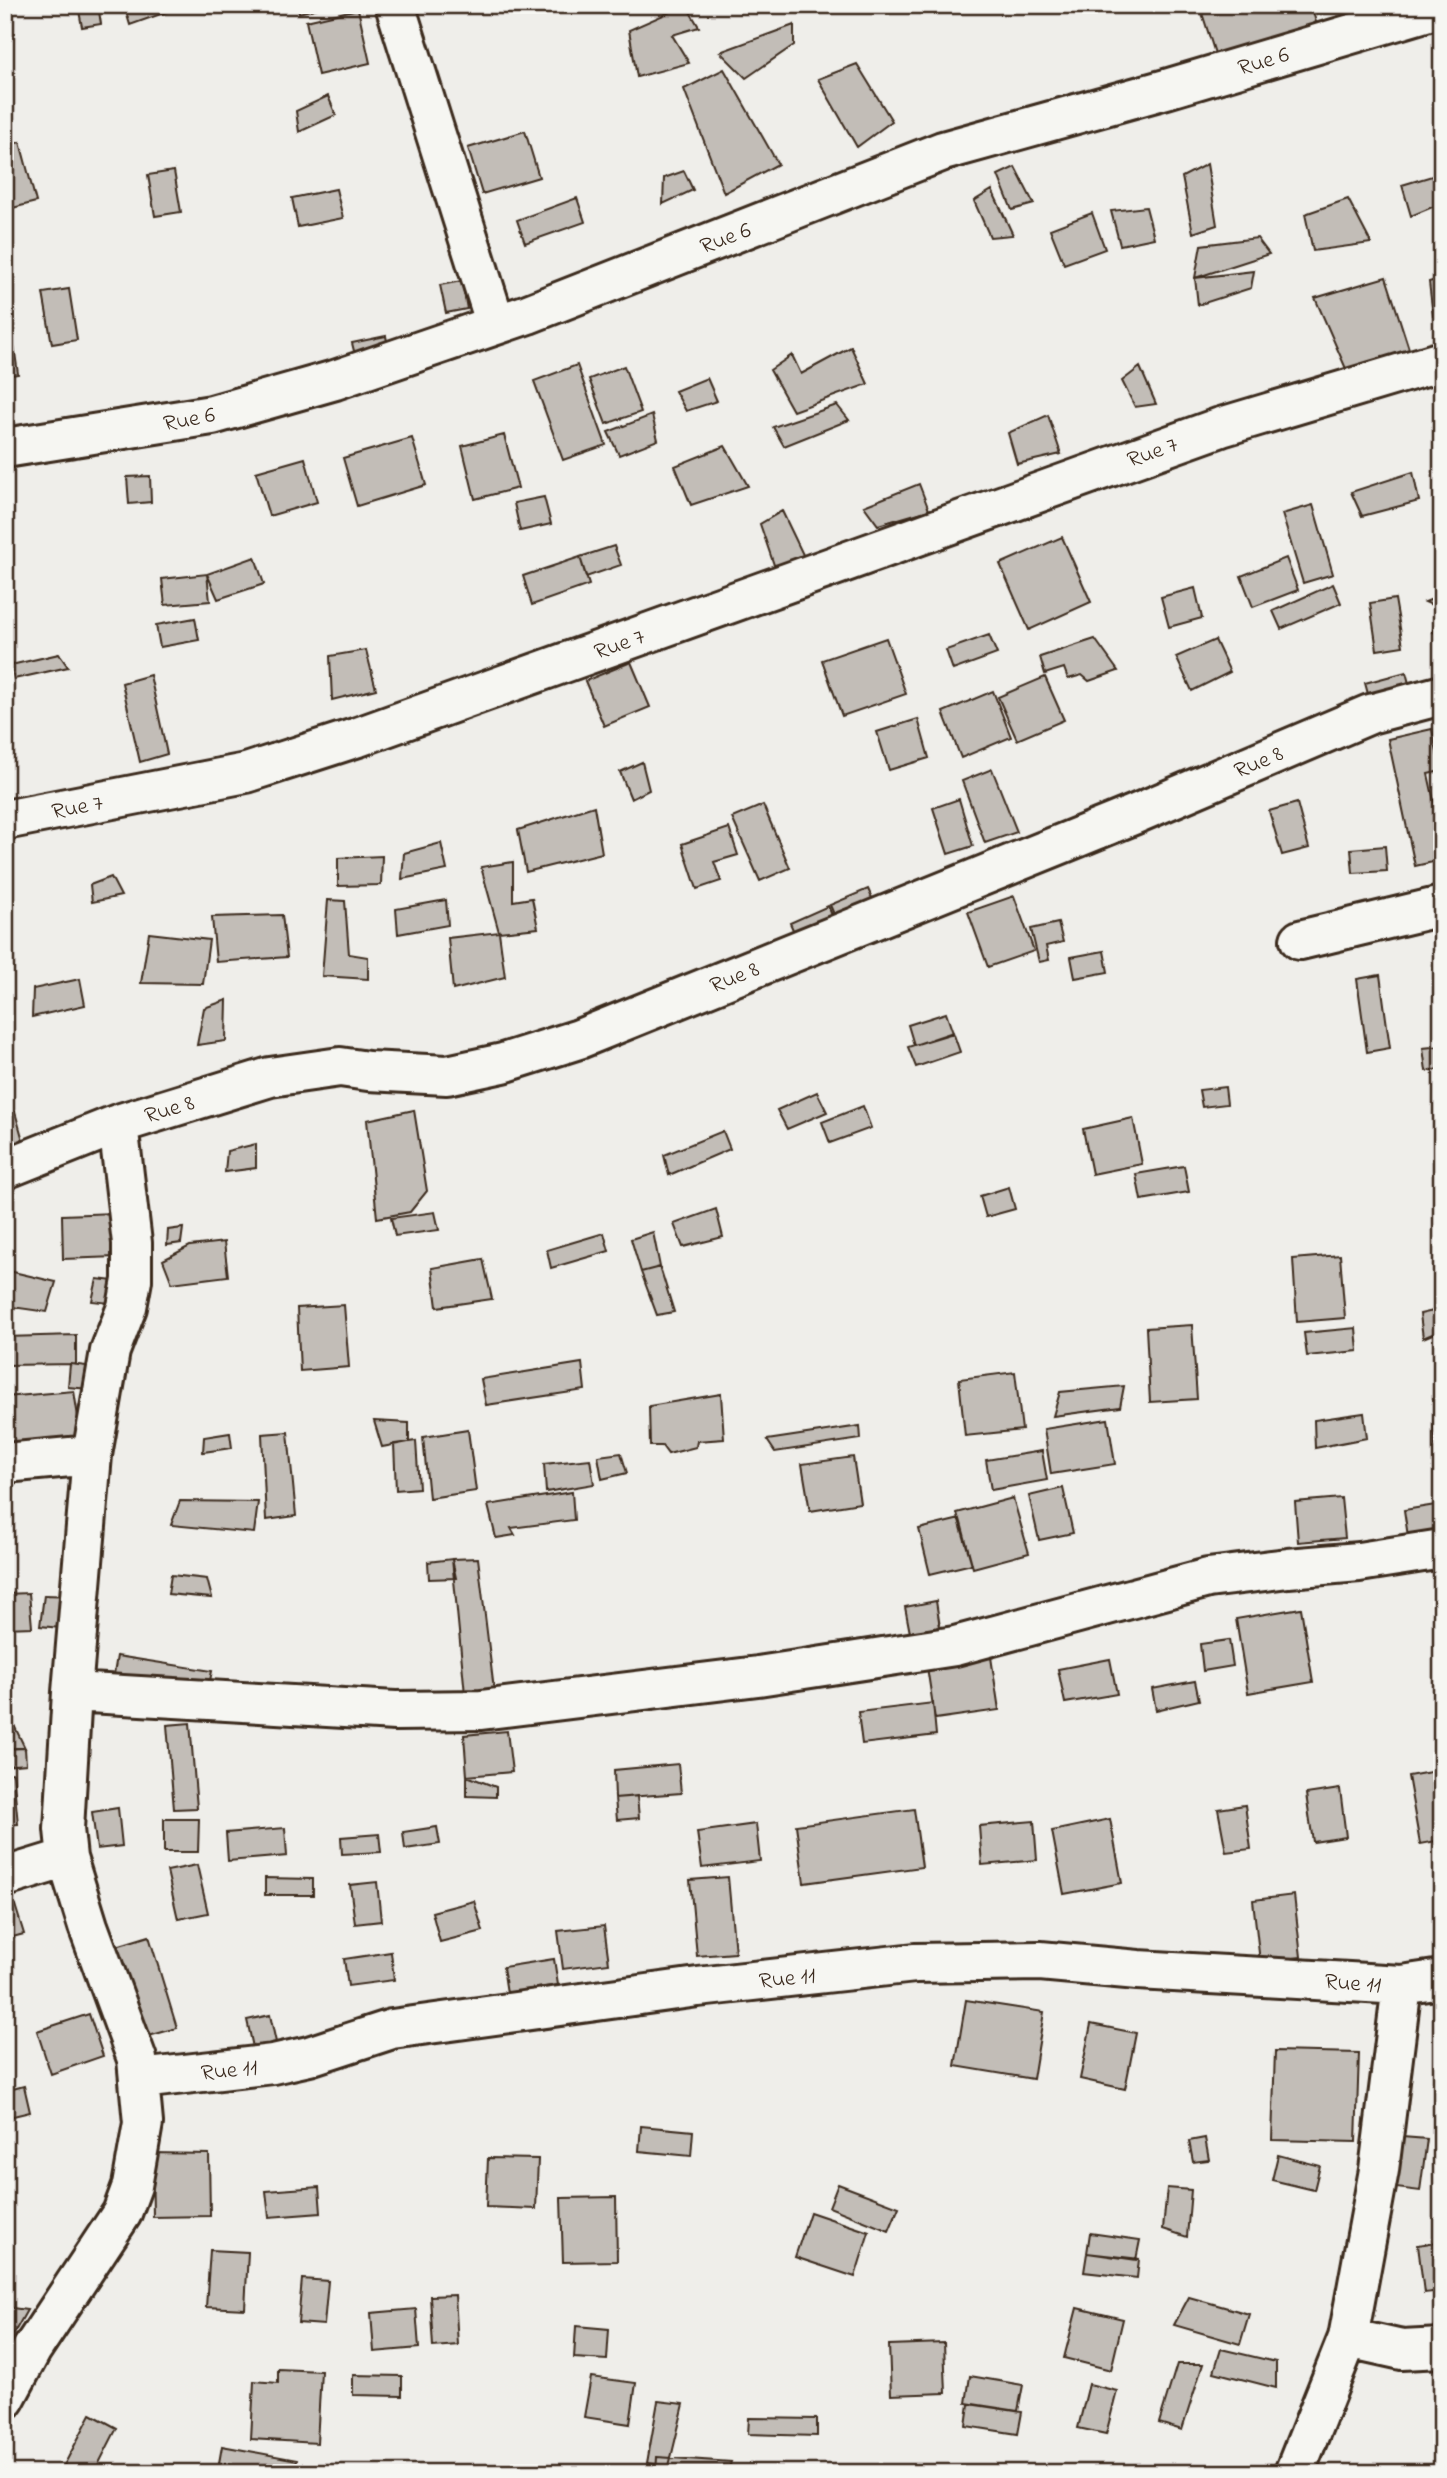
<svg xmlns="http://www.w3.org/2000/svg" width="1447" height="2478" font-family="'Indie Flower',sans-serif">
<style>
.building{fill:#c2bdb7;stroke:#3b2a1e;stroke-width:2}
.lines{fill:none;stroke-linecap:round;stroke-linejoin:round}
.street-casing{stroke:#3b2a1e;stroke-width:44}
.street{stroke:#f6f6f2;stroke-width:38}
.labels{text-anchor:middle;stroke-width:5;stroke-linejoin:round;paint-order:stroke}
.street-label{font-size:23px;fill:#3b2a1e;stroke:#f6f6f2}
</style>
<rect width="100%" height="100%" fill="#efeeea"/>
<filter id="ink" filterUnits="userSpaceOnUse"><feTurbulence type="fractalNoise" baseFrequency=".0143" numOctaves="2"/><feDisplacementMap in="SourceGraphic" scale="14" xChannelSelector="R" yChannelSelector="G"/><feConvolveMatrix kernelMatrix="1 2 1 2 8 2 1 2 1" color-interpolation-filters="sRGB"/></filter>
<g filter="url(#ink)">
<path class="building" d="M78 5H98L101 24 82 27Z
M124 5H186L130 25Z
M297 5H329L299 13Z
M686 5 699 27 672 35 689 63 637 77 629 30Z
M1230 5H1311L1320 36 1218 63 1202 13Z
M358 9 370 63 318 75 306 21Z
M794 25V45L746 78 720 52Z
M857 64 892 121 857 147 818 79Z
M724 69 778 164 724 193 684 89Z
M328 96 336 115 299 132 296 111Z
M525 131 539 177 482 194 468 148Z
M20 142 36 202 5 210V146Z
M1207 164 1217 225 1193 233 1182 177Z
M1015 167 1034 204 1012 210 998 175Z
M174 171 181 212 155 216 148 175Z
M684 171 693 190 663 204 664 178Z
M1442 173V203L1411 216 1402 185Z
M336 189 343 218 298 227 292 198Z
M992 190 1013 235 990 237 974 201Z
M577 198 585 222 525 243 517 220Z
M1348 199 1371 243 1313 251 1305 214Z
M1146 207 1154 238 1120 245 1111 211Z
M1092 213 1105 249 1064 264 1050 229Z
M1257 238 1269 254 1195 278 1201 245Z
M1254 271 1251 288 1198 305 1195 278Z
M1386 277 1410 352 1350 378 1315 298Z
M1442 278V314L1433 316 1429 282Z
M462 281 467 309 446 313 440 285Z
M69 289 77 340 52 344 43 293Z
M386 336 390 356 357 363 352 343Z
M14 346 18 374 5 376V348Z
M851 347 868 384 793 411 770 370 792 355 801 374Z
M577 365 606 445 563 460 534 381Z
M624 366 641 412 606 424 589 379Z
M1140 367 1156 404 1135 407 1122 381Z
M707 378 717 401 686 411 675 391Z
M837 405 849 420 784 446 773 427Z
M652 415 658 440 619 455 608 432Z
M1048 415 1061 454 1017 464 1008 433Z
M504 435 518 488 475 499 462 446Z
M412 438 426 485 357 506 343 458Z
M725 446 748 486 691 505 675 466Z
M305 458 317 502 269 516 256 472Z
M1413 472 1419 501 1362 516 1351 492Z
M150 476 151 502 129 504 127 477Z
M919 484 929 510 878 525 864 506Z
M544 497 551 524 520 531 514 503Z
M1313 505 1333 574 1303 583 1282 514Z
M782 511 807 563 774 565 760 524Z
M1062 537 1091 602 1029 630 1000 564Z
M614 546 621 565 586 577 580 557Z
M255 557 264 584 218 599 207 574Z
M580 557 589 585 532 605 523 576Z
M1286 558 1298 590 1253 607 1241 576Z
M207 574 210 601 165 605 162 579Z
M1333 584 1341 603 1281 629 1273 611Z
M1195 588 1202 618 1169 627 1161 597Z
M1442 595V637L1433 632 1439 608 1425 602Z
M1395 599 1403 646 1377 650 1370 603Z
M195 618 199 640 160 647 156 625Z
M989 635 997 654 953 670 946 650Z
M886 638 906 694 842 716 822 660Z
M1095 639 1118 671 1089 681 1082 675 1068 679 1064 668 1045 674 1040 657Z
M1215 640 1230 672 1192 691 1176 657Z
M366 650 376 689 332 700 330 656Z
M59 654 68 667 14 679 11 665Z
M631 662 650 707 604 726 585 681Z
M1406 672 1412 695 1371 705 1365 683Z
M150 675 167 754 140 762 122 683Z
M1045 677 1064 720 1017 740 998 697Z
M993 691 1011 737 961 758 943 712Z
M918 719 929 758 889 770 877 732Z
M1432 729 1441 771 1428 774 1442 837V860L1415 866 1388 739Z
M642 762 649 790 631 799 620 772Z
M992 769 1017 832 985 843 962 781Z
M959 799 973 846 948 854 933 808Z
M1297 803 1309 848 1282 855 1269 811Z
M763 805 790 868 760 881 732 818Z
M594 806 602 853 526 872 518 830Z
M729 828 738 855 714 862 721 881 697 889 682 844Z
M441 843 447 870 402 879 404 853Z
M1385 846 1387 871 1353 873 1351 849Z
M382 856 381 885 338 886V858Z
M513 862V901L532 898 538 928 499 932 481 867Z
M111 877 121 896 92 902 90 885Z
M868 889 877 909 839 926 830 905Z
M1014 896 1034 951 988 967 968 912Z
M328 900 345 901 349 954 368 957V979L322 976Z
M446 900 448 925 398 934 396 909Z
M828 906 839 931 801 948 790 923Z
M282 915 287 957 216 962 212 917Z
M1058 923 1063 942 1046 946 1049 960 1039 962 1031 929Z
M499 932 505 977 453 990 448 938Z
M149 933 209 940 203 984 141 983Z
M1104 951 1108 972 1075 978 1071 957Z
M1380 975 1390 1048 1367 1052 1357 979Z
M80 979 85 1005 32 1017 33 989Z
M227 1000 226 1041 197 1045 204 1008Z
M946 1013 953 1033 914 1045 908 1025Z
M953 1032 960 1052 916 1067 908 1047Z
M1442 1046V1069L1426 1071 1423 1048Z
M1225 1087 1227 1104 1202 1107 1199 1090Z
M817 1092 827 1112 787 1129 777 1110Z
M863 1106 871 1128 830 1143 822 1122Z
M414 1110 427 1191 410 1212 377 1218 367 1120Z
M15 1112 24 1144 5 1152V1114Z
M1133 1118 1142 1164 1092 1174 1083 1129Z
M723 1131 730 1149 669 1175 664 1155Z
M256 1144V1168L225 1172 227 1151Z
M1184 1166 1189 1192 1141 1200 1136 1174Z
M1009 1187 1015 1209 986 1217 980 1196Z
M716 1209 723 1237 683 1247 674 1224Z
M435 1212 439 1230 395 1236 391 1218Z
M115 1213 116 1257 63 1259 62 1215Z
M183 1228 181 1243 167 1245 168 1230Z
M653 1232 660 1267 641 1272 631 1239Z
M604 1233 609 1251 551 1268 547 1250Z
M224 1242 228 1276 172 1283 163 1260 190 1246Z
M1340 1255 1345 1318 1297 1322 1293 1259Z
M483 1259 492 1299 437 1307 432 1268Z
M660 1267 674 1312 657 1315 641 1272Z
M9 1271 56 1282 47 1312 5 1306V1282Z
M97 1279 122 1282 118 1304 92 1301Z
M344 1305 349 1367 300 1371 297 1308Z
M1442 1309V1330L1423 1338 1420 1314Z
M1192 1325 1197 1399 1150 1402 1146 1328Z
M1356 1328 1358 1351 1307 1356 1304 1333Z
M76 1335V1364L5 1365V1337Z
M582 1363 585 1390 486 1405 481 1379Z
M70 1364 95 1367 89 1389 68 1387Z
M1015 1372 1022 1430 965 1436 959 1379Z
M1124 1386 1120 1407 1053 1416 1060 1392Z
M74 1391 82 1443 5 1454V1397Z
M721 1394 724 1439 697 1441 696 1447 668 1454 662 1446H650L649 1406Z
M1364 1413 1367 1438 1315 1448 1314 1420Z
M1442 1418V1490L1436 1491 1434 1420Z
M1108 1419 1115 1464 1051 1474 1044 1429Z
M374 1421 409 1423V1442L382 1447Z
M860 1426 861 1439 775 1452 767 1440Z
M468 1430 476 1491 429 1498 423 1437Z
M288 1432 296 1516 266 1520 262 1434Z
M230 1433 232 1448 203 1452 204 1437Z
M416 1441 419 1488 396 1490 394 1444Z
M1042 1451 1047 1480 991 1490 986 1460Z
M621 1453 627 1473 602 1479 598 1456Z
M853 1457 860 1503 810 1511 802 1464Z
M590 1459 594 1484 546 1492 544 1464Z
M1063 1488 1073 1533 1039 1540 1029 1496Z
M572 1492 574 1520 511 1528 515 1535 496 1538 488 1505Z
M1013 1498 1029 1553 973 1568 957 1513Z
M1341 1498 1345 1538 1298 1542 1295 1502Z
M180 1501 258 1502 254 1533 171 1525Z
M1442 1504V1539L1409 1543 1404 1510Z
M960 1519 972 1564 930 1574 919 1529Z
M478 1558 494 1690 465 1694 452 1559Z
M452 1559 456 1578 429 1579 428 1562Z
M171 1575 207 1579 212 1598 168 1594Z
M29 1593 32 1627 5 1628V1594Z
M44 1595 74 1596 72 1629 40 1626Z
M936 1601 940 1627 910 1633 905 1607Z
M1301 1608 1313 1682 1248 1693 1236 1619Z
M1229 1640 1233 1666 1203 1671 1200 1644Z
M117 1656 212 1671 207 1694 113 1680Z
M991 1657 999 1710 935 1719 927 1667Z
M1110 1659 1117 1694 1065 1703 1058 1669Z
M1195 1681 1199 1700 1156 1710 1152 1689Z
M933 1703 936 1735 862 1744 858 1712Z
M5 1721H12L25 1748H5Z
M190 1723 197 1808 174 1809 167 1725Z
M507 1731 512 1772 467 1776 464 1735Z
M25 1748 26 1764 5 1766V1749Z
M678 1764 681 1793 615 1798 614 1770Z
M1442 1770V1840L1420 1844 1408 1776Z
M13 1773 18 1824 5 1825V1774Z
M467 1776 496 1787V1797L467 1796Z
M1340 1789 1346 1837 1313 1842 1306 1794Z
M637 1796 639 1818 617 1820 615 1798Z
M1245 1805 1251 1849 1226 1852 1218 1809Z
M118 1808 122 1846 97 1849 92 1812Z
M914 1809 922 1867 804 1883 796 1825Z
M164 1819H199L198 1852H164Z
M1110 1819 1122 1883 1064 1894 1052 1831Z
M1034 1821 1037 1860 982 1865 979 1826Z
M756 1824 760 1861 702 1868 697 1832Z
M437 1827 440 1844 405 1849 403 1832Z
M285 1828 287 1856 228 1861 226 1833Z
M379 1834 381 1852 342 1854 341 1837Z
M197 1865 208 1913 178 1919 167 1871Z
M728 1877 735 1953 697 1956 690 1880Z
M265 1878 313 1879V1895H265Z
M377 1882 381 1921 355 1924 350 1885Z
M1294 1895 1301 1957 1260 1962 1253 1900Z
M474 1901 483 1931 440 1942 432 1912Z
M15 1905 24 1934 5 1939V1908Z
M604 1926 609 1963 563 1969 558 1931Z
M149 1936 177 2028 138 2039 110 1948Z
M391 1952 394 1980 348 1986 344 1959Z
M554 1959 558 1985 507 1993 503 1967Z
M966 2000 1044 2012 1033 2079 955 2066Z
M89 2014 103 2056 51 2074 37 2031Z
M270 2015 279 2056 256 2061 247 2020Z
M1091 2024 1136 2033 1125 2089 1080 2079Z
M1275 2051 1359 2053 1356 2142 1272 2140Z
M24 2086 30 2112 5 2118V2091Z
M641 2126 693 2131 691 2156 639 2151Z
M1402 2137 1427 2139 1420 2191 1396 2188Z
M1205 2138 1209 2160 1193 2162 1189 2141Z
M152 2153 209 2154 210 2216 153 2217Z
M1278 2155 1320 2166 1314 2190 1272 2180Z
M488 2158 538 2159 536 2209 486 2207Z
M838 2184 899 2207 889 2231 829 2207Z
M319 2187 321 2213 269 2217 266 2191Z
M1167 2188 1191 2190 1187 2237 1163 2229Z
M616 2197 617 2261 563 2262 561 2198Z
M810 2212 869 2232 855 2277 795 2257Z
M1090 2233 1140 2240 1136 2260 1087 2253Z
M1442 2241V2291L1424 2293 1418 2245Z
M210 2250 248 2252 245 2309 206 2307Z
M1087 2253 1139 2259 1137 2278 1084 2272Z
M302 2279 328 2281 324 2325 298 2323Z
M455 2295 458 2345 433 2347 430 2296Z
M1189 2297 1249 2314 1240 2344 1174 2325Z
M5 2307 27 2310 9 2342 5 2340Z
M1077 2308 1123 2319 1111 2370 1064 2358Z
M416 2309 419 2348 374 2352 371 2313Z
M576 2326 609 2329 607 2360 574 2358Z
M944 2343 946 2393 891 2395 889 2345Z
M1221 2349 1276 2362V2388L1214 2372Z
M1177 2364H1203L1182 2430 1159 2423Z
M278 2369 321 2371 317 2443 251 2439 254 2381 278 2383Z
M353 2375 402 2376V2396L353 2395Z
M970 2376 1023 2385 1018 2411 966 2403Z
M591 2377 636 2383 630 2424 584 2417Z
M1089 2384 1117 2391 1106 2434 1078 2428Z
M658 2401 684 2404 669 2466 647 2463Z
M969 2404 1022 2412 1018 2434 966 2426Z
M91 2414 117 2428 94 2473H60Z
M749 2418 817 2419V2436L748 2434Z
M222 2446 297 2460 295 2473H233L235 2466 219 2463Z
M657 2457 731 2462 727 2473H656Z
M428 2467 450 2473H426Z"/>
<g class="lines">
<defs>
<path id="street" d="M395 5 496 325
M5 448 212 415 335 380 528 314 943 151 1166 89 1442 7
M5 820 246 773 358 737 1221 427 1442 361
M1300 940 1442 906
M5 1169 118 1124 270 1077 340 1067 368 1071 447 1075 503 1063 579 1039 1133 815 1370 714 1442 695
M5 1463 92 1455
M72 1692 395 1711 481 1710 758 1676 955 1646 1208 1578 1288 1568 1359 1562 1442 1549
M5 1877 67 1858
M140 2079 273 2064 309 2056 392 2029 698 1987 915 1963 1040 1961 1138 1970 1402 1985 1442 1979
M1348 2338 1402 2350 1442 2348
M5 2399 32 2349 122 2213 132 2186 143 2123 137 2059 88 1926 67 1858 64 1829 72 1692 92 1455 110 1351 127 1307 132 1280V1243L118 1124
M1294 2473 1348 2338 1379 2170 1402 1985"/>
</defs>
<use href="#street" class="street-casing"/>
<use href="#street" class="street"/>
</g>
</g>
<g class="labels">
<g class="street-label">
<text transform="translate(1263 60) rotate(-17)" y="8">Rue 6</text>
<text transform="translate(725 237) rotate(-21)" y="8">Rue 6</text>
<text transform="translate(189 418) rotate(-11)" y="8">Rue 6</text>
<text transform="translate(1152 451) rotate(-20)" y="8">Rue 7</text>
<text transform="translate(619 643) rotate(-20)" y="8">Rue 7</text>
<text transform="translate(1258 761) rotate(-23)" y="8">Rue 8</text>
<text transform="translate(77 806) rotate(-11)" y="8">Rue 7</text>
<text transform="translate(734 976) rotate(-22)" y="8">Rue 8</text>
<text transform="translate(169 1108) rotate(-17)" y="8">Rue 8</text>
<text transform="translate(787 1977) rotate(-6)" y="8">Rue 11</text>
<text transform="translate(1353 1982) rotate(4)" y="8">Rue 11</text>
<text transform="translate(229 2069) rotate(-6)" y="8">Rue 11</text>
</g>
</g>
<rect width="1447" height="2478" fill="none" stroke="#f6f6f2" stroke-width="28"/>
<rect x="14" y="14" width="1419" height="2450" fill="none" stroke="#3b2a1e" stroke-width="2.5" filter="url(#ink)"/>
</svg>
